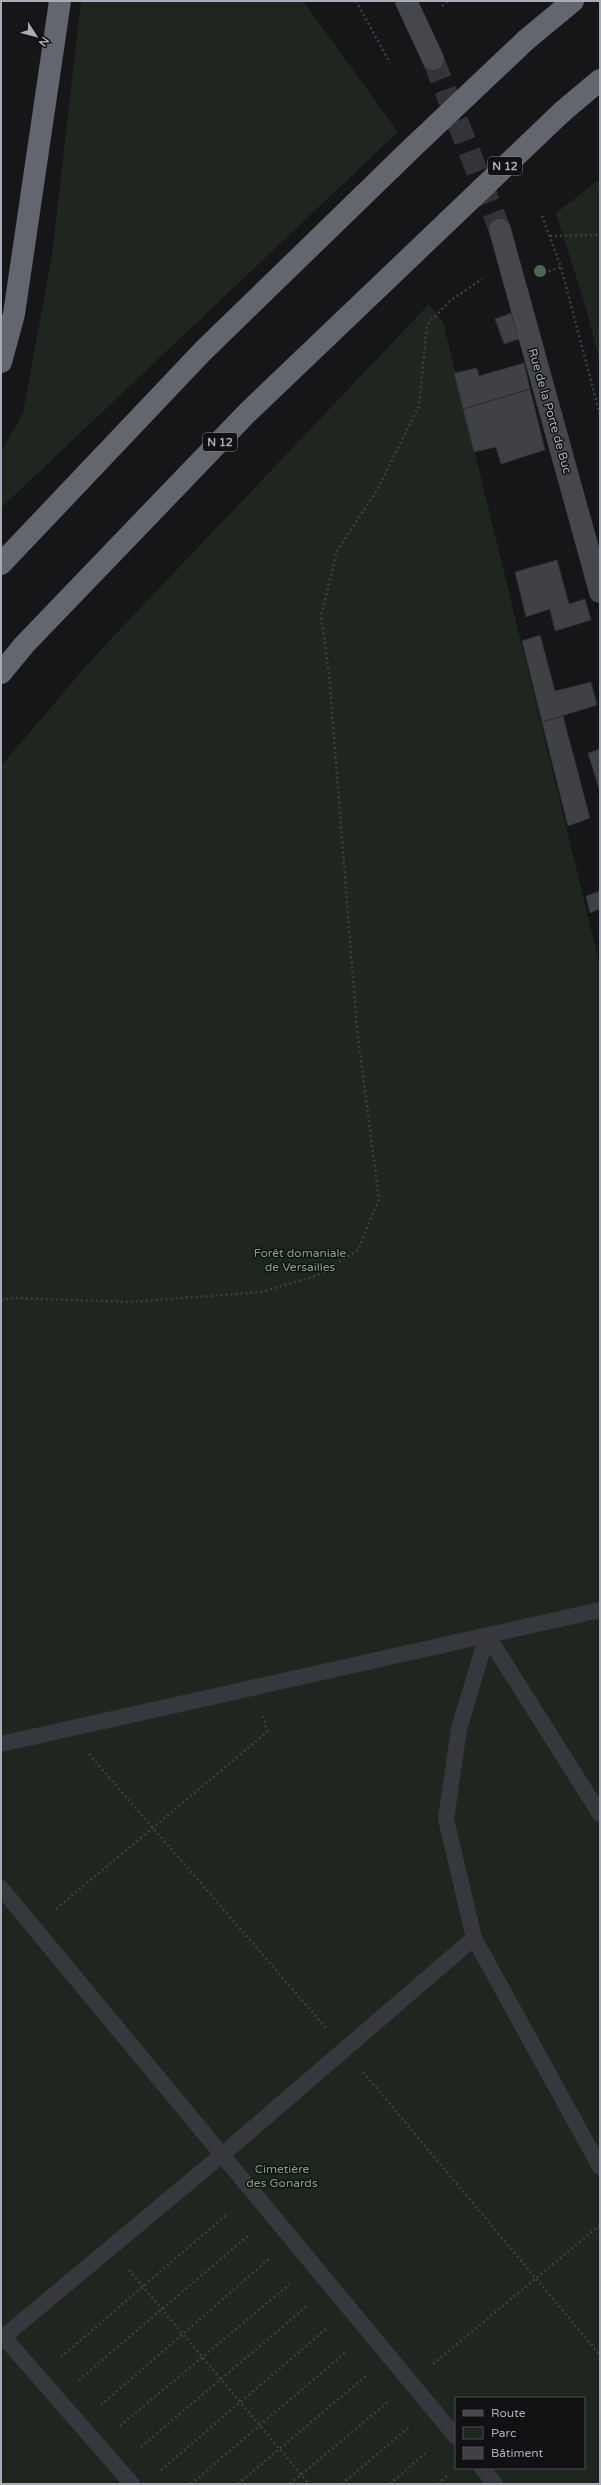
<svg xmlns="http://www.w3.org/2000/svg" width="601" height="2485" font-family="'Varela Round',sans-serif">
<style>
.green{fill:#1e261f;fill-rule:evenodd}
.building{fill:#404145;stroke:#303034}
.lines{fill:none;stroke-linecap:round;stroke-linejoin:round}
.secondary-tunnel{stroke:#333438;stroke-width:22;stroke-dasharray:22 11;stroke-linecap:butt}
.path{stroke:#3d3f44;stroke-width:2.5;stroke-dasharray:2 3;stroke-linecap:butt}
.lane{stroke:#37383d;stroke-width:16}
.secondary{stroke:#45474d;stroke-width:22}
.highway{stroke:#63666e;stroke-width:22}
.highway-bridge{stroke:#63666e;stroke-width:22}
.tree{fill:#506452}
.labels{text-anchor:middle;stroke-width:3;stroke-linejoin:round;paint-order:stroke}
.shield{fill:#111113;stroke:#7b7e86;stroke-width:1}
.shield-label{font-size:11px;font-weight:bold;fill:#a8adb8}
.street-label{font-size:12px;fill:#a8adb8;stroke:#111113}
.park-label{font-size:12px;fill:#7fa381;stroke:#111113}
</style>
<rect width="100%" height="100%" fill="#161618"/>
<path class="green" d="M81 1H303L398 132 1 508V452L23 413 52 255Z
M600 179V364L586 308 556 213Z
M429 304 443 322 600 966V2484H1V766L93 658ZM456 2398H584V2468H456Z"/>
<path class="building" d="M511 313 519 339 504 344 495 319Z
M524 363 530 389 463 409 454 373 477 368 479 376Z
M530 389 545 450 501 464 496 447 474 452 463 409Z
M557 560 569 604 585 599 591 620 555 631 550 609 526 617 515 572Z
M540 635 555 691 591 682 597 705 542 722 522 641Z
M563 716 590 818 568 826 542 722Z
M600 749V792L588 753Z
M600 891V909L590 913 586 896Z"/>
<g class="lines">
<path class="secondary-tunnel" d="M433 59 500 230"/>
<path class="path" d="M356 1 390 63
M442 6 448 1
M542 216 561 267 600 415
M550 236 600 235
M544 273 561 267
M1 1300 13 1298 130 1302 261 1292 316 1276 358 1250 379 1199 357 1029 329 674 321 616 337 551 377 490 419 406 427 325 450 301 482 279
M89 1754 326 2028
M56 1909 267 1732 263 1715
M363 2072 600 2355
M129 2270 309 2484
M61 2357 226 2215
M433 2364 600 2225
M79 2380 249 2235
M101 2405 269 2259
M120 2426 290 2284
M141 2447 307 2306
M161 2470 326 2329
M191 2484 346 2352
M238 2484 367 2375
M290 2484 389 2401
M342 2484 408 2428
M390 2484 428 2451
M438 2484 447 2476"/>
<path class="lane" d="M487 1635 459 1729 446 1819 474 1938 600 2167
M487 1635 600 1814
M1 1744 600 1610
M1 1888 456 2437
M1 2334 132 2484
M1 2339 223 2154 474 1938
M482 2468 495 2484"/>
<path class="secondary" d="M406 1 433 59
M500 230 600 592"/>
<path class="highway" d="M526 40 573 1
M562 112 600 80
M1 362 14 314 60 1
M1 564 203 351 413 147
M1 673 24 645 247 413 448 221"/>
<path class="highway-bridge" d="M413 147 526 40
M448 221 562 112"/>
</g>
<circle class="tree" cx="540" cy="271" r="6"/>
<g class="labels">
<g class="shield">
<rect x="488" y="157" width="34" height="18" rx="3"/>
<rect x="203" y="433" width="34" height="18" rx="3"/>
</g>
<g class="shield-label">
<text x="505" y="170">N 12</text>
<text x="220" y="446">N 12</text>
</g>
<g class="street-label">
<text transform="translate(550 411) rotate(74)" y="4">Rue de la Porte de Buc</text>
</g>
<g class="park-label">
<text x="300" y="1257">Forêt domaniale<tspan x="300" dy="14">de Versailles</tspan></text>
<text x="282" y="2173">Cimetière<tspan x="282" dy="14">des Gonards</tspan></text>
</g>
</g>
<rect width="601" height="2485" fill="none" stroke="#a8adb8" stroke-width="4"/>
<rect x="455" y="2397" width="130" height="72" fill="#111113" stroke="#4d4f55"/>
<rect x="463" y="2410" width="20" height="6" fill="#45474d" stroke="#4d4f55"/>
<text x="491" y="2417" font-size="12" fill="#a8adb8">Route</text>
<rect x="463" y="2427" width="20" height="12" fill="#1e261f" stroke="#4d4f55"/>
<text x="491" y="2437" font-size="12" fill="#a8adb8">Parc</text>
<rect x="463" y="2447" width="20" height="12" fill="#404145" stroke="#4d4f55"/>
<text x="491" y="2457" font-size="12" fill="#a8adb8">Bâtiment</text>
<g transform="translate(36 36) rotate(126)" stroke="#111113" stroke-width="3" paint-order="stroke">
<path d="M0-3L7 15L0 10L-7 15Z" fill="#a8adb8"/>
<text y="-6" font-size="11" font-weight="bold" text-anchor="middle" fill="#a8adb8">N</text>
</g>
</svg>
